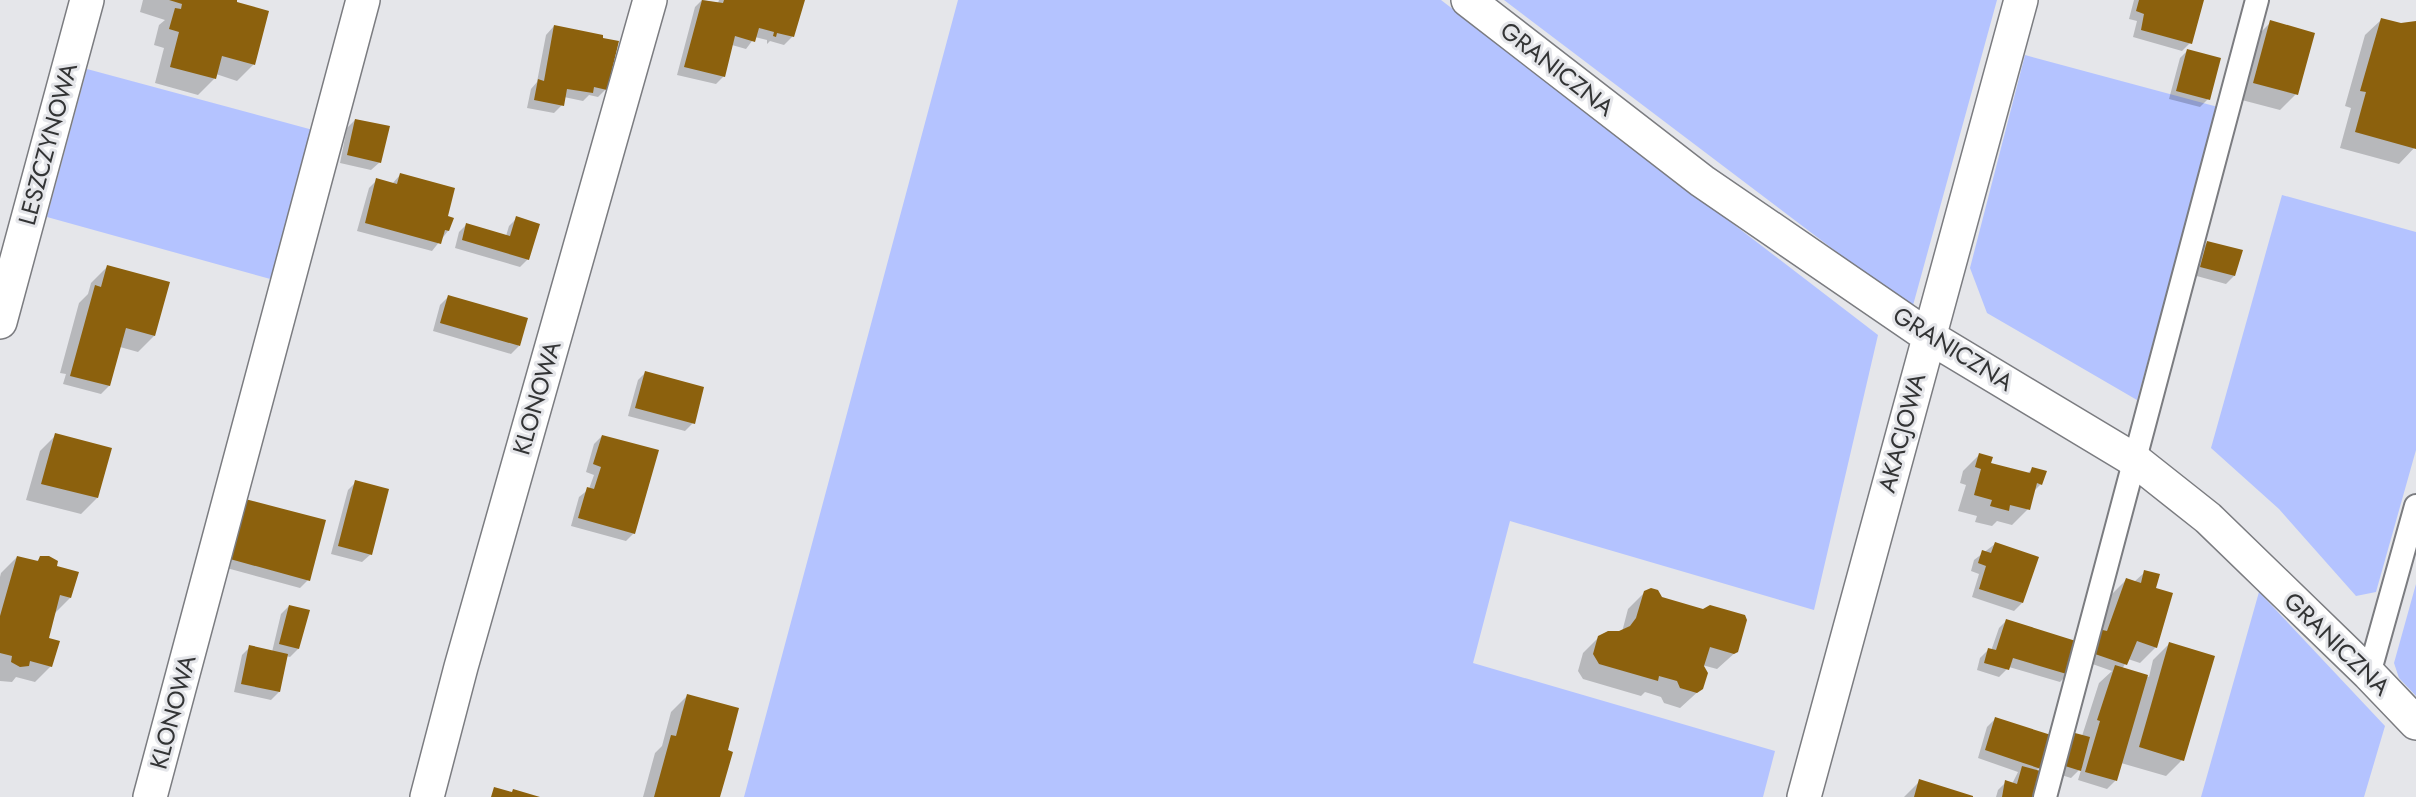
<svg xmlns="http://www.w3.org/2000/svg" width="2416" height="797" font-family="Jost,sans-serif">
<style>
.green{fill:#b4c3ff}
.shadow{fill:#0003}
.building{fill:#8c610d}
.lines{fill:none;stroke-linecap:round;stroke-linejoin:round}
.service-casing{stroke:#7b7c80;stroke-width:26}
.minor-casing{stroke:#7b7c80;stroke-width:36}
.service{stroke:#fff;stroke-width:22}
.minor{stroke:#fff;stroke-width:33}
.labels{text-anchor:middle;stroke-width:6;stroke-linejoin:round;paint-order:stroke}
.street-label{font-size:24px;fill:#333435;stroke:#e5e6ea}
</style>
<rect width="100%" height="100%" fill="#e5e6ea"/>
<path class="green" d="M958 0H1441L1878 335 1814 610 1510 521 1473 663 1775 751 1763 797H744Z
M1504 0H1997L1912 309Z
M2025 55 2218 107 2137 400 1987 313 1970 268Z
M87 69 313 130 274 280 47 217Z
M2282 195 2416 232V450L2376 592 2356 596 2279 509 2211 448Z
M2416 584V696L2399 678 2394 663Z
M2259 592 2385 726 2364 797H2201Z"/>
<path class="shadow" d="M143 0H236L235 3 268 12 253 65 237 81 216 74 214 79 198 95 155 83 164 48 154 45 159 25 165 20 140 12Z
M702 0 718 3 719 0H803L792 37 784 45 770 41 767 44V40L755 37 746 49 732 45 724 76 716 84 677 75 695 7Z
M2134 0H2202L2190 43 2182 51 2133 37 2137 21 2129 19Z
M2382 19 2401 24 2416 22V146L2399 164 2340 148 2351 108 2345 106 2365 35Z
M2271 22 2296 94 2280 110 2238 99 2255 38Z
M554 26 606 89 598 97 589 95 583 101 564 97 562 105 554 113 527 108 531 89 537 82 546 35Z
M2188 50 2208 99 2200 107 2169 99 2180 58Z
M355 120 380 162 371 170 340 163 347 128Z
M400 175 446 217 448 231 432 251 357 231 369 188 377 180 392 184Z
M517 218 528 259 520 267 455 248 459 232 467 224 506 236 509 226Z
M2208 242 2234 276 2226 284 2193 275 2200 250Z
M107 267 154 336 138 352 120 347 109 386 101 394 63 384 66 374 60 373 79 303 88 294 91 283Z
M448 297 519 346 511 354 433 331 440 305Z
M646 372 693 423 685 431 628 416 638 380Z
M56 435 97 498 81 514 26 500 40 451Z
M602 436 634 533 626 541 571 526 579 497 589 489 594 475 586 472 594 444Z
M1979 455 1990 464 2027 474 2032 469 2041 484 2033 492 2028 509 2012 525 1997 521 1992 526 1975 522 1977 516 1958 511 1966 485 1960 483 1963 471Z
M356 482 371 554 362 562 331 554 348 490Z
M238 509 308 580 300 588 223 567Z
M1995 544 2022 603 2014 611 1972 597 1979 574 1971 571 1974 560Z
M17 557 36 562 40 558 56 567 70 598 54 614 47 639 51 666 35 682 16 677 12 682 0 681V577L1 573Z
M2145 572 2154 589 2156 647 2140 663 2128 659 2122 669 2149 677 2153 660 2169 644 2182 760 2166 776 2121 763 2115 781 2107 789 2078 780 2082 767 2071 778 2058 774 2067 742 2076 734 2082 736 2099 683 2112 671 2084 661 2110 596 2126 580 2134 582Z
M1645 592 1661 598 1737 651 1717 669 1702 665V688L1680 708 1664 703 1661 697 1645 692 1641 696 1583 679 1578 671 1583 653 1599 637 1622 632 1628 609Z
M289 606 298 649 290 657 286 656 279 692 271 700 234 692 242 655 250 647 272 652 281 614Z
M2007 620 2068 674 2060 682 2009 667 1999 677 1977 670 1980 658 1988 650 1991 651 1999 628Z
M687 696 726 751 719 797H643L655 753 662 746 671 712Z
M1995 719 2039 768 2036 771 2035 797H1996L1998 790 2006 782 2012 784 2018 772 1978 758 1987 727Z
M1920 781 1968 797H1904Z"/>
<path class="building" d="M169 0H237V2L269 11 255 65 222 56 216 79 170 67 179 32 169 29 175 8 181 9 182 4Z
M702 0 723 3 724 0H805L794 37 777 33 776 37 773 36 774 32 759 28 755 42 735 36 725 77 684 67Z
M2139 0H2204L2192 44 2141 30 2144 14 2136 11Z
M2381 18 2401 23 2416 21V149L2355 132 2366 92 2360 91Z
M2270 20 2315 33 2298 95 2253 83Z
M554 25 603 35V38L619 41 607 90 594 87 593 93 567 89 564 106 534 100 538 79 544 81Z
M2187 49 2221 58 2210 100 2176 91Z
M355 119 390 126 381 163 347 155Z
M400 173 455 188 448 216 454 218 449 231 445 230 441 244 365 223 376 178 397 184Z
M516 216 540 224 529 260 462 240 466 223 510 236Z
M2207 241 2243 250 2235 276 2200 267Z
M107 265 170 282 155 336 126 328 110 386 70 376 95 285 101 287Z
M448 295 528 318 520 346 440 323Z
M645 371 704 387 695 424 635 408Z
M55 433 112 448 98 498 41 484Z
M602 435 659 450 635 534 578 518 587 487 594 489 601 467 593 464Z
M1979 453 1993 457 1991 463 2030 473 2032 467 2047 471 2042 485 2037 483 2030 510 2010 505 2009 511 1990 506 1992 500 1974 495 1981 469 1975 467Z
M355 480 389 489 372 555 338 546Z
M245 499 326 520 310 581 230 559Z
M1995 542 2039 557 2023 603 1979 589 1986 566 1978 563 1982 550 1991 553Z
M17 556 38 561 40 556H49L58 561 57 566 79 572 71 598 60 595 49 638 60 641 52 667 30 661 29 666 20 667 11 662 12 656 0 653V616Z
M2144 570 2160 574 2156 588 2173 593 2157 648 2137 641 2127 665 2092 653 2098 629 2107 631 2126 578 2141 583Z
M1651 588 1658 590 1662 597 1703 609 1710 605 1745 615 1747 620 1738 652 1734 654 1710 647 1704 666 1708 673 1703 689 1697 693 1680 688 1677 681 1659 676 1658 681 1599 664 1593 654 1598 636 1608 631H1619L1630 626 1636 618 1644 591Z
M289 605 310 610 299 649 279 644Z
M2006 619 2079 642 2070 675 2013 658 2009 670 1984 663 1988 648 1996 650Z
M2169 642 2215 656 2184 761 2139 747Z
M249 645 288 654 280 692 241 684Z
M2115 665 2148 675 2117 781 2085 772 2100 721 2097 720Z
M687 694 739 708 728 750 733 752 720 797H654L671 735 676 736Z
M1995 717 2051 735 2041 769 1985 750Z
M2075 733 2090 737 2081 771 2065 766Z
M2022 766 2044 772 2037 797H2002L2005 780 2017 784Z
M1919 779 1973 796V797H1914Z
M494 787 512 792 513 789 540 797H491Z"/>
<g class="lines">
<defs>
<path id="service" d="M2369 674 2416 506
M2045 797 2257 0"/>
<path id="minor" d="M1468 0 1702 181 1928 336 2136 461 2208 518 2369 674 2416 723
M0 322 87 0
M150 797 363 0
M427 797 461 667 650 0
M1804 797 2021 0"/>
</defs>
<use href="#service" class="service-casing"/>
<use href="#minor" class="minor-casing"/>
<use href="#service" class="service"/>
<use href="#minor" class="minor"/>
</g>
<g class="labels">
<g class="street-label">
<text transform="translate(1557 69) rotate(38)" y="8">GRANICZNA</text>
<text transform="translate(48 144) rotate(-75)" y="8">LESZCZYNOWA</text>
<text transform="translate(1953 349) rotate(32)" y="8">GRANICZNA</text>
<text transform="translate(537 398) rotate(-74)" y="8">KLONOWA</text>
<text transform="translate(1902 433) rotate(-75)" y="8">AKACJOWA</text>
<text transform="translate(2337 644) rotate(44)" y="8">GRANICZNA</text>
<text transform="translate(173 712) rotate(-75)" y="8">KLONOWA</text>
</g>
</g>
</svg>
